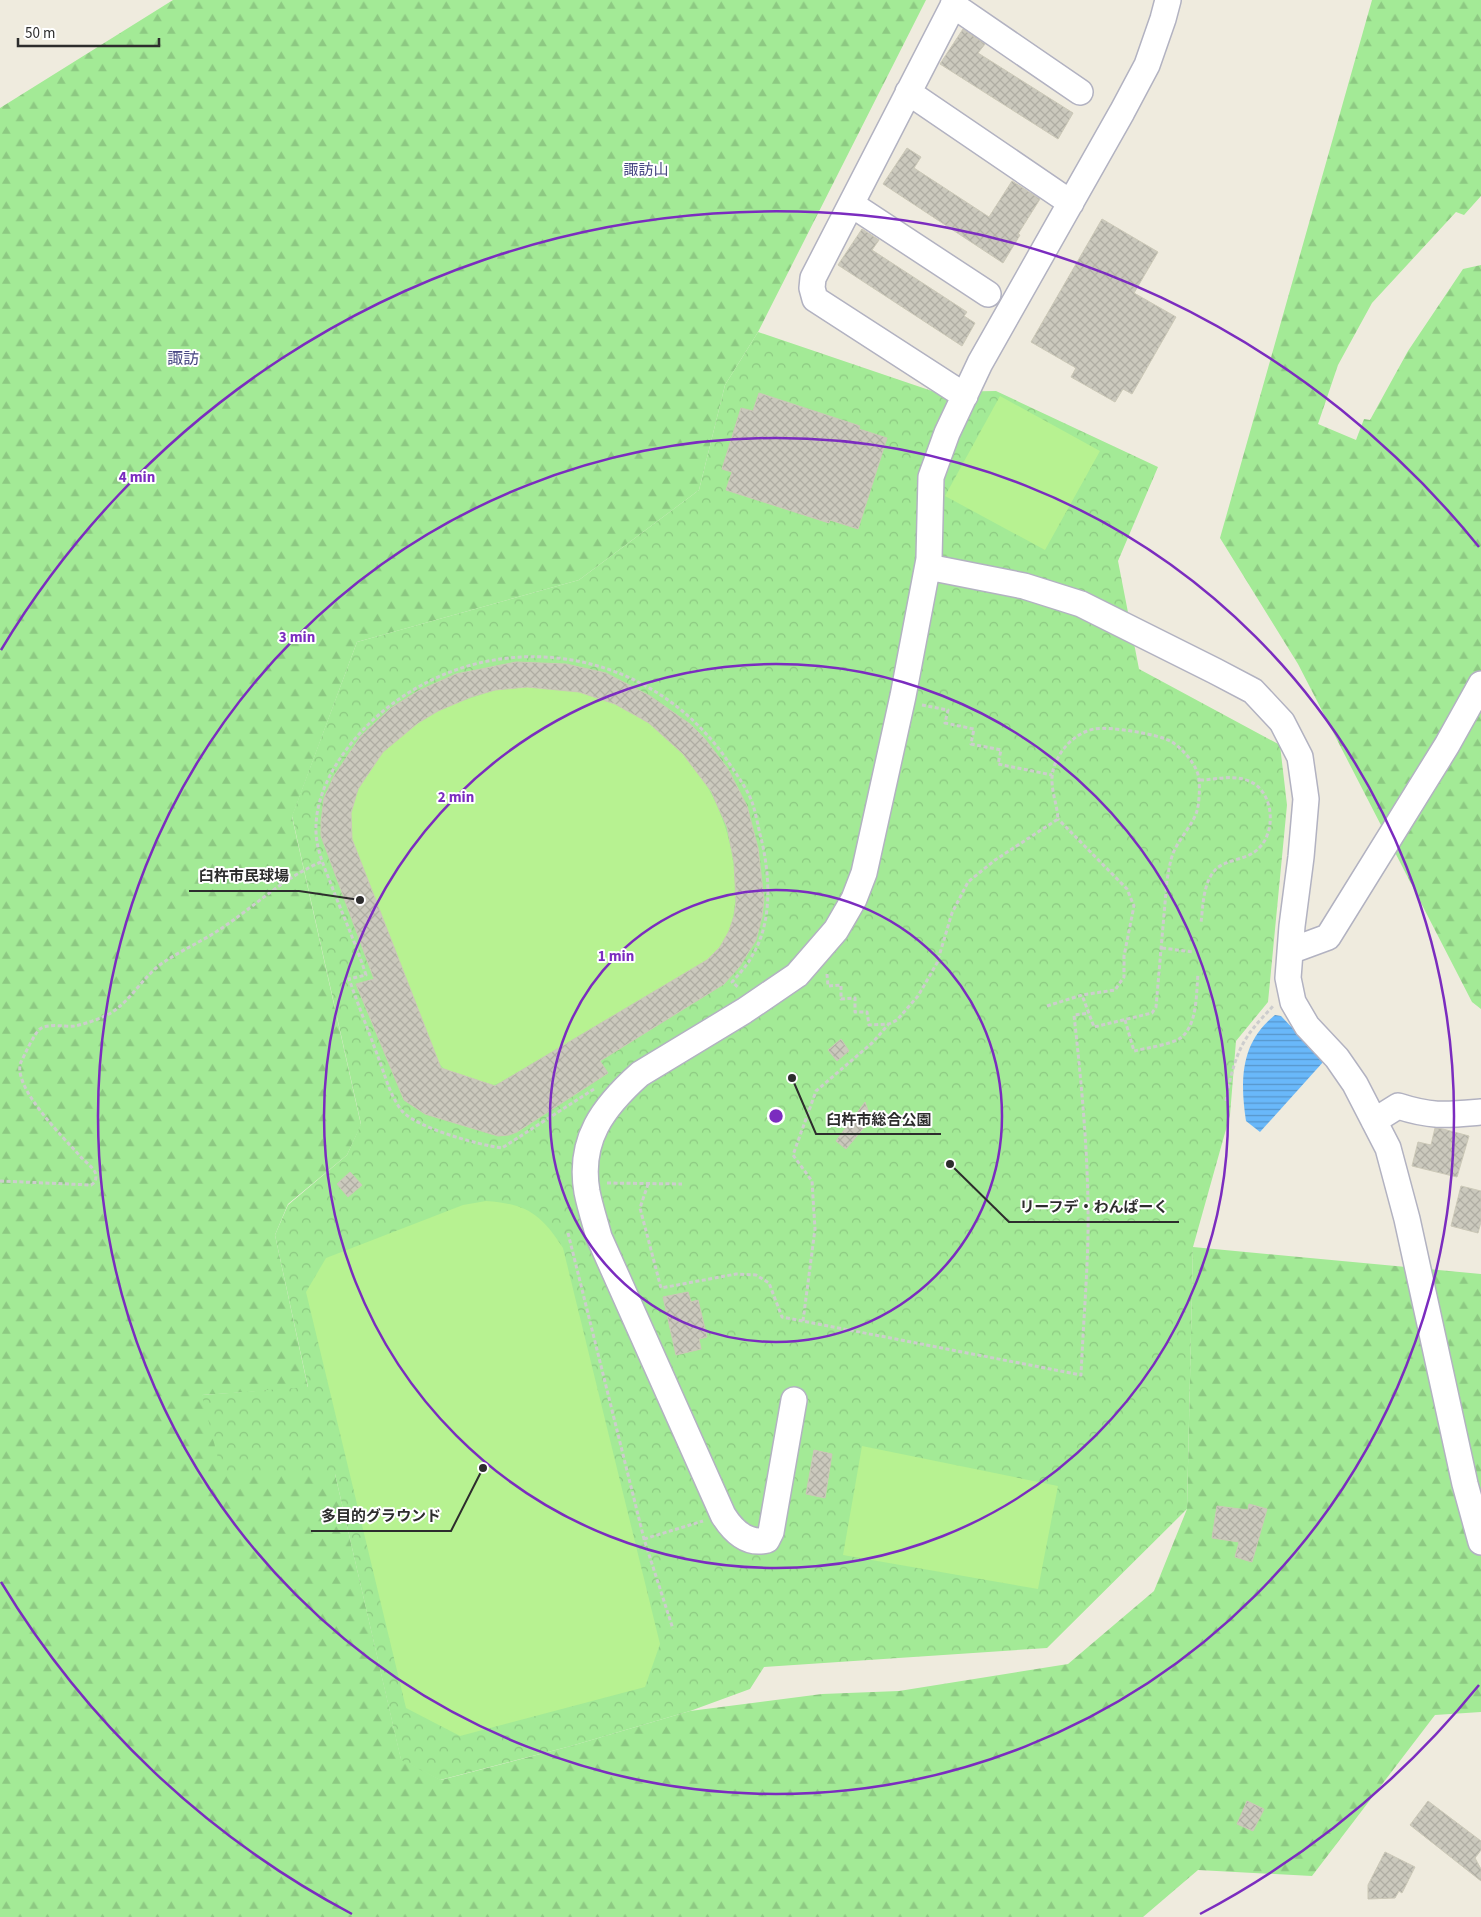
<svg xmlns="http://www.w3.org/2000/svg" width="1481" height="1917" font-family="'Source Sans 3','Noto Sans JP',sans-serif">
<style>
.forest{fill:url(#forest-firs)}
.park{fill:url(#park-crowns)}
.pitch{fill:#b7f291}
.water{fill:url(#water-rules)}
.building{fill:url(#building-cross-hatch);stroke:#cbc8b7;fill-rule:evenodd}
.lines{fill:none;stroke-linecap:round;stroke-linejoin:round}
.minor-casing{stroke:#b2b2c1;stroke-width:28}
.path{stroke:#cdcdcd;stroke-width:3;stroke-dasharray:4 2.5;stroke-linecap:butt}
.minor{stroke:#fff;stroke-width:25}
.ring{fill:none;stroke:#7b2cbf;stroke-width:2.5}
.labels{text-anchor:middle;stroke-width:4;stroke-linejoin:round;paint-order:stroke}
.neighbourhood-label{font-size:15px;fill:#484883;stroke:#fff}
.quarter-label{font-size:16px;fill:#484883;stroke:#fff}
.centre{fill:#7b2cbf;stroke:#fff;stroke-width:2.5}
.ring-label{font-size:15px;text-anchor:middle;font-weight:bold;fill:#7b2cbf;stroke:#fff;stroke-width:4;stroke-linejoin:round;paint-order:stroke}
.leader{fill:none;stroke:#2d2d2d;stroke-width:2}
.callout-dot{fill:#2d2d2d;stroke:#fff;stroke-width:2}
.callout-label{font-size:15px;text-anchor:middle;font-weight:bold;fill:#2d2d2d;stroke:#fff;stroke-width:4;stroke-linejoin:round;paint-order:stroke}
</style>
<defs>
<pattern id="forest-firs" width="22" height="20" patternUnits="userSpaceOnUse" patternTransform="scale(1.25)"><rect width="22" height="20" fill="#a3ea96"/><path d="M5 1l3.5 6h-7zM16 11l3.5 6h-7z" fill="#8dc982"/></pattern>
<pattern id="park-crowns" width="20" height="18" patternUnits="userSpaceOnUse" patternTransform="scale(1.25)"><rect width="20" height="18" fill="#a3ea96"/><path d="M2 6a3 3 0 1 1 6 0M12 15a3 3 0 1 1 6 0" fill="none" stroke="#8dc982"/></pattern>
<pattern id="water-rules" width="6" height="5" patternUnits="userSpaceOnUse" patternTransform="scale(1.25)"><rect width="6" height="5" fill="#69b8fa"/><path d="M0 2.5h6" fill="none" stroke="#5796cb"/></pattern>
<pattern id="building-cross-hatch" width="8" height="8" patternUnits="userSpaceOnUse" patternTransform="scale(1.25)"><rect width="8" height="8" fill="#cbc9bd"/><path d="M0 0l8 8M0 8l8-8" fill="none" stroke="#afada3"/></pattern>
</defs>
<rect width="100%" height="100%" fill="#efebde"/>
<path class="forest" d="M173 0H926L758 332 725 385 699 490 579 580 357 642 292 817 361 1125 347 1155 288 1204 275 1235 308 1388 202 1395 335 1474 401 1759 441 1780 571 1746 690 1711 822 1694 899 1691 1068 1664 1154 1591 1187 1509 1193 1247 1481 1274V1712L1435 1715 1312 1876 1198 1870 1143 1917H0V108Z
M1372 0H1481V196L1464 215 1456 212 1372 303 1338 365 1318 424 1356 440 1364 419 1370 420 1408 351 1463 269 1481 265V1009L1472 1002 1298 664 1220 538Z"/>
<path class="park" d="M758 332 935 392 996 391 1158 467 1118 561 1139 669 1280 745 1287 805 1268 1002 1236 1041 1230 1115 1193 1247 1187 1509 1047 1648 764 1667 750 1689 690 1711 571 1746 440 1780 401 1760 335 1474H222L202 1395 308 1387 275 1235 288 1205 347 1155 361 1124 292 816 357 642 579 580 699 490 725 385Z"/>
<path class="pitch" d="M1000 396 1100 451 1045 550 945 496Z
M527 687C544 688 564 688 580 692 600 697 619 705 636 715 696 750 732 814 735 881 737 911 732 939 707 960L499 1083 493 1085 444 1069 439 1063 352 839 351 813 355 797 363 780 383 752 410 728 426 717 453 704 495 690Z
M486 1201C527 1204 541 1214 563 1248L660 1644 645 1687 460 1736 406 1708 306 1292 326 1258 463 1205Z
M862 1446 1058 1486 1038 1589 843 1555Z"/>
<path class="water" d="M1275 1015 1281 1016 1324 1061 1260 1132 1246 1121C1240 1080 1240 1043 1275 1015Z"/>
<path class="building" d="M963 29 985 44 978 53 1073 113 1058 139 940 64Z
M907 148 921 157 914 168 989 217 1012 181 1040 199 1018 234 1020 235 1003 263 883 184Z
M1102 219 1158 252 1134 293 1176 317 1132 394 1123 389 1115 402 1071 377 1076 368 1031 342Z
M862 229 879 240 872 250 967 312 964 316 975 323 962 346 838 265Z
M759 393 860 426 859 429 887 438 858 529 830 520 829 523 726 490 732 472 722 469 741 408 753 411Z
M516 662 566 664 606 673 650 696 690 724 705 739 728 769 747 806 758 848 764 899 762 917 756 940 740 966 724 984 600 1061 608 1073 517 1132 509 1135 498 1136 425 1114 404 1100 356 984 374 979 321 836V822L324 798 334 776 361 736 391 708 418 691 456 674ZM527 687 579 692 615 704 649 723 683 754 711 791 727 827 734 862 736 902 734 916 729 931 720 947 707 960 495 1086 441 1068 352 839 351 813 358 789 383 752 418 723 438 711 471 697 495 690Z
M841 1039 849 1051 837 1061 828 1050Z
M865 1102 871 1119 846 1149 836 1141Z
M1435 1128 1443 1129 1469 1136 1457 1177 1412 1166 1418 1142 1431 1145Z
M350 1172 362 1185 348 1197 337 1184Z
M1461 1186 1481 1191V1222L1478 1233 1451 1226Z
M688 1292 691 1302 698 1300 707 1337 699 1339 701 1349 676 1355 663 1297Z
M814 1450 832 1454 825 1498 806 1494Z
M1249 1504 1267 1509 1252 1562 1235 1557 1239 1542 1212 1538 1217 1506 1248 1510Z
M1247 1801 1264 1809 1253 1831 1237 1824Z
M1428 1801 1481 1841V1850L1475 1858 1481 1869V1881L1410 1825Z
M1385 1852 1415 1867 1402 1893 1399 1891 1395 1898 1368 1899V1885Z"/>
<g class="lines">
<defs>
<path id="minor" d="M956 0 813 278 812 288 815 299 965 396
M953 5 1080 92
M908 92 1071 203
M851 204 988 294
M928 567 1024 586 1081 604 1215 671 1253 691 1282 722 1300 757 1306 799 1301 857 1292 926 1288 978 1293 1002 1307 1026 1337 1058 1355 1084 1388 1148 1407 1219 1465 1484 1481 1542
M1290 951 1328 937 1447 745 1481 684
M1374 1121 1398 1106C1432 1117 1446 1115 1481 1112
M794 1400 771 1532 767 1540C747 1545 733 1531 723 1515L599 1237C595 1222 590 1207 587 1192 578 1140 603 1107 640 1074L744 1011 797 975 836 930 854 899 864 873 903 696 929 559 931 477 947 433 980 363 1122 112 1147 65 1163 19 1168 0"/>
</defs>
<use href="#minor" class="minor-casing"/>
<path class="path" d="M922 705 948 710 945 723 974 729 971 744 1001 750 998 764 1052 775
M1200 780C1216 780 1232 774 1249 781 1274 791 1277 832 1258 849 1247 860 1227 859 1216 869 1203 882 1203 906 1201 923
M1162 948 1193 952
M827 974 828 986 841 985V999L855 998V1012H867L869 1025 889 1024 897 1020 918 996 937 963 952 913 968 882 995 860 1058 819C1057 801 1048 785 1054 767 1060 749 1075 733 1094 729 1108 726 1159 734 1172 742 1183 749 1199 767 1199 781 1200 790 1199 803 1197 811 1193 824 1180 838 1174 851 1170 860 1169 870 1167 880L1156 1007 1152 1013 1094 1027 1082 995
M1047 1006 1082 995 1115 990 1124 977V956L1134 906 1127 889 1058 819
M1125 1020 1134 1051C1147 1048 1168 1045 1179 1039 1198 1027 1196 993 1198 974
M594 1089 502 1148C479 1145 417 1128 402 1111 391 1097 386 1079 380 1062 370 1035 359 1007 349 979L366 975C357 947 345 920 334 892 326 870 315 850 316 826 317 782 350 739 382 712 493 620 653 646 731 766 739 778 747 789 752 802 756 813 758 827 761 838 770 875 773 922 752 956 747 966 739 974 732 982L739 988
M1226 1101C1230 1077 1236 1050 1252 1030 1258 1022 1266 1014 1273 1006
M0 1181 91 1185C96 1182 97 1177 95 1172 91 1165 84 1161 79 1155 64 1138 11 1086 21 1062 24 1056 35 1032 40 1029 49 1023 63 1027 74 1026 86 1024 99 1019 109 1014 130 1002 142 978 161 964 177 953 194 945 211 935 249 912 279 880 321 862
M607 1183 682 1184
M648 1184 640 1208 661 1288 736 1274 756 1275 769 1283 782 1317 1081 1375C1083 1328 1087 1281 1088 1235 1089 1161 1082 1088 1074 1015L1089 1013
M568 1233 644 1539 673 1629
M803 1321 815 1229 812 1181 793 1155 816 1091 872 1043 888 1025
M644 1539 703 1521"/>
<use href="#minor" class="minor"/>
</g>
<g class="ring">
<circle cx="776" cy="1116" r="226"/>
<circle cx="776" cy="1116" r="452"/>
<circle cx="776" cy="1116" r="678"/>
<path d="M1479 1685A904 904 0 0 1 1200 1914M352 1914A904 904 0 0 1 1 1582M1 650A904 904 0 0 1 1479 547"/>
</g>
<g class="labels">
<g class="neighbourhood-label">
<text x="646" y="175">諏訪山</text>
</g>
<g class="quarter-label">
<text x="183" y="364">諏訪</text>
</g>
</g>
<circle cx="776" cy="1116" r="8" class="centre"/>
<g class="ring-label">
<text x="137" y="482">4 min</text>
<text x="297" y="642">3 min</text>
<text x="456" y="802">2 min</text>
<text x="616" y="961">1 min</text>
</g>
<path class="leader" d="M360 900L299 891H189M792 1078L816 1134H941M950 1164L1009 1222H1179M483 1468L451 1531H311"/>
<g class="callout-dot">
<circle cx="360" cy="900" r="5"/>
<circle cx="792" cy="1078" r="5"/>
<circle cx="950" cy="1164" r="5"/>
<circle cx="483" cy="1468" r="5"/>
</g>
<g class="callout-label">
<text x="244" y="881">臼杵市民球場</text>
<text x="879" y="1125">臼杵市総合公園</text>
<text x="1094" y="1212">リーフデ・わんぱーく</text>
<text x="381" y="1521">多目的グラウンド</text>
</g>
<path d="M18 38v8h141v-8" fill="none" stroke="#2d2d2d" stroke-width="2.5"/>
<text x="25" y="38" font-size="15" fill="#2d2d2d" stroke="#ffffff" stroke-width="4" paint-order="stroke">50 m</text>
</svg>
